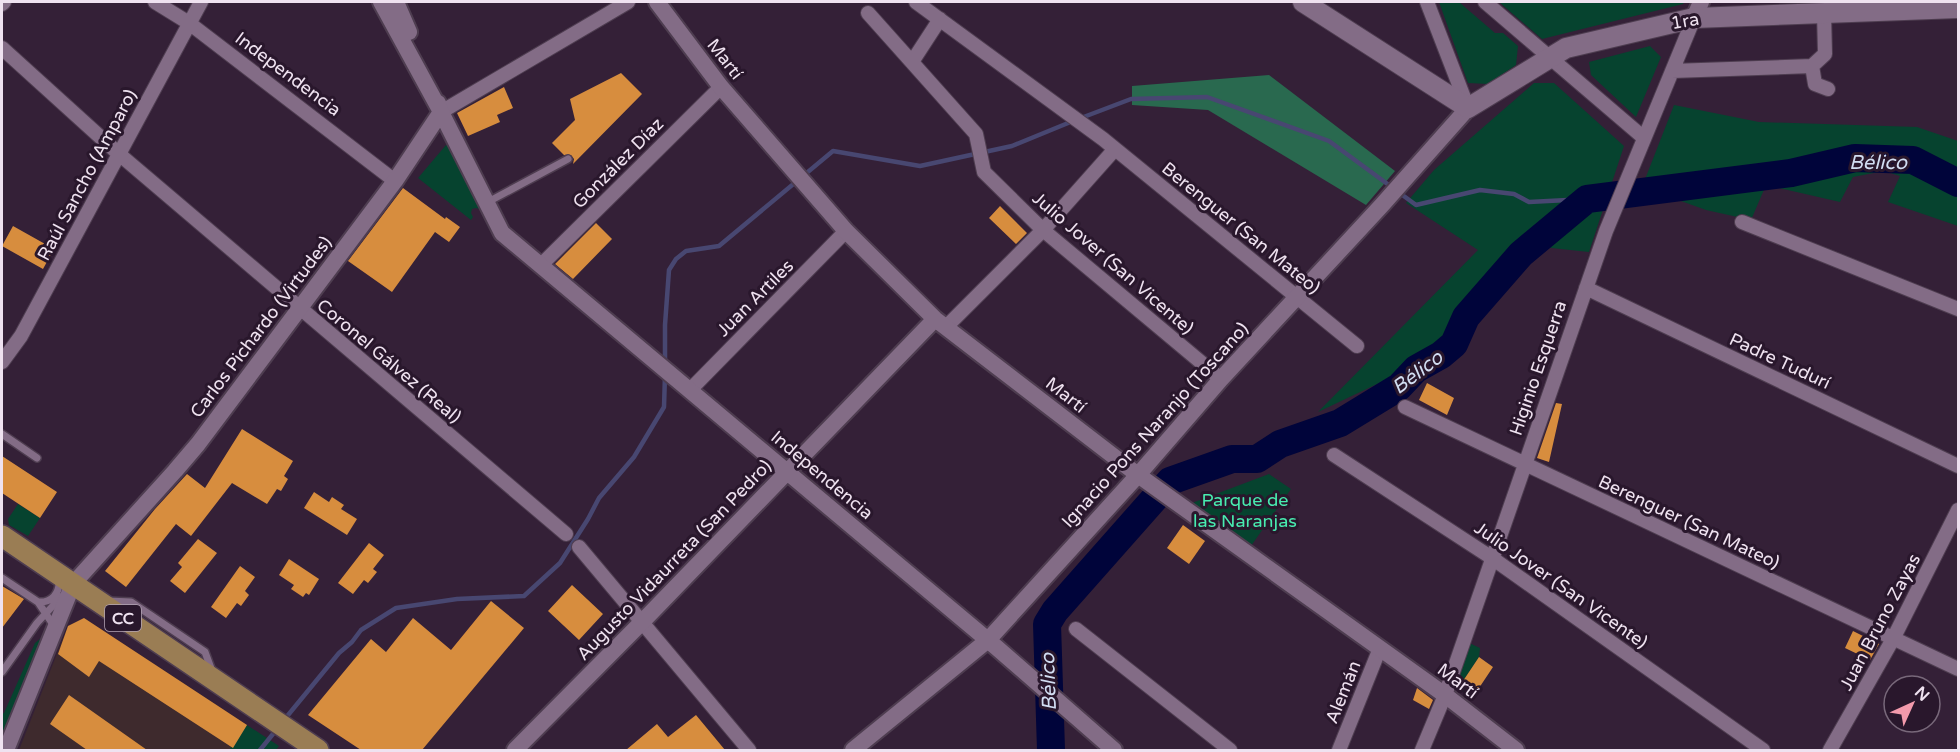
<svg xmlns="http://www.w3.org/2000/svg" width="1960" height="752" font-family="'Varela Round',sans-serif">
<style>
.industrial{fill:#3e2a2d}
.green{fill:#06432f}
.forest{fill:#29694f}
.lines{fill:none;stroke-linecap:round;stroke-linejoin:round}
.stream{stroke:#484771;stroke-width:4.5}
.river{stroke:#00043a;stroke-width:28}
.building{fill:#d78d3e}
.service-casing{stroke:#4e3d50;stroke-width:10}
.minor-casing{stroke:#4e3d50;stroke-width:16}
.tertiary-casing{stroke:#4e3d50;stroke-width:20}
.secondary-casing{stroke:#4e3d50;stroke-width:22}
.primary-casing{stroke:#4e3d50;stroke-width:24}
.service{stroke:#836c86;stroke-width:7}
.minor{stroke:#836c86;stroke-width:14}
.tertiary{stroke:#836c86;stroke-width:16}
.secondary{stroke:#836c86;stroke-width:20}
.primary{stroke:#9a7d54;stroke-width:21}
.labels{text-anchor:middle;stroke-width:6;stroke-linejoin:round;paint-order:stroke}
.shield{fill:#29172c;stroke:#b4a5b5;stroke-width:1.5}
.shield-label{font-size:16px;font-weight:bold;fill:#efe2f0}
.street-label{font-size:18px;fill:#efe2f0;stroke:#29172c}
.park-label{font-size:18px;fill:#48ecb0;stroke:#29172c}
.water-label{font-size:20px;font-style:italic;fill:#d1ddf2;stroke:#29172c}
</style>
<rect width="100%" height="100%" fill="#342037"/>
<path class="industrial" d="M84 618 247 725 233 748 229 750H19L68 626Z"/>
<path class="green" d="M1439 2H1459L1495 33H1503L1518 46 1516 65 1488 84 1468 83Z
M1499 2H1684L1683 4 1542 39Z
M1650 46 1661 57 1636 117 1591 75 1589 62Z
M1534 83H1554L1624 146 1589 252 1542 247 1507 263 1462 315 1456 330 1432 354 1415 358 1396 375 1318 412 1478 250 1406 203 1434 170Z
M1674 105 1759 122 1917 127 1958 141V226L1888 202 1900 176 1884 171 1853 177 1840 202 1766 185 1751 220 1706 210 1642 187Z
M446 145 450 148 480 209 476 208 472 209 471 213 473 217 471 220 418 178Z
M1269 474 1291 489 1251 546 1192 503Z
M18 504 40 518 28 536 9 525 8 519Z
M45 635 2 734V714L4 713 35 643Z
M1469 643 1480 648 1479 657 1463 681 1477 691 1472 698 1454 685Z
M247 725 279 746 276 750H229Z"/>
<path class="forest" d="M1269 75 1395 171 1366 205 1208 110 1132 105V86Z"/>
<g class="lines">
<path class="stream" d="M1081 118 1131 99 1207 97 1329 141 1416 205 1480 190 1514 194 1529 202 1587 199
M665 363V325L669 270 676 259 686 251 719 246 833 151 920 166 1012 146 1073 121
M284 720 339 653 352 642 361 630 396 608 457 599 524 596 560 563 588 519 599 498 634 457 664 407 665 375
M260 750 277 729"/>
<path class="river" d="M1051 750 1047 624 1055 611 1170 481 1232 459H1257L1280 444 1340 423 1399 387 1416 369 1441 355 1454 344 1466 317 1521 254 1587 199 1791 173 1855 158 1913 160 1958 183"/>
</g>
<path class="building" d="M621 73 642 94 573 164 574 159 571 155H564L552 143 575 120 570 99Z
M504 87 513 108 497 115 500 122 468 136 457 113Z
M403 188 445 219 446 217 460 227 449 242 435 232 392 292 348 261Z
M1000 206 1027 233 1016 244 989 218Z
M596 223 612 239 573 279 555 264Z
M13 226 54 249 43 269 2 246Z
M1427 383 1454 398 1447 415 1419 400Z
M1556 403 1562 404 1549 462 1537 458Z
M242 429 293 461 284 476 288 479 281 491 277 489 267 504 232 483 191 536 176 524 126 587 105 571 155 509 187 474 205 488Z
M2 456 57 492 40 518 2 493Z
M314 492 329 502 332 497 344 505 341 509 357 519 347 535 304 508Z
M1183 525 1205 541 1189 564 1167 548Z
M198 539 217 553 185 593 170 581 182 567 178 563Z
M369 543 384 555 373 569 377 572 368 583 364 580 353 594 338 583Z
M289 559 319 579 309 595 306 593 303 597 291 589 294 585 279 575Z
M240 566 255 577 245 591 249 595 241 606 237 603 226 618 211 607Z
M572 585 603 614 579 640 548 611Z
M2 586 24 599 2 628Z
M491 601 524 628 422 750H361L308 715 371 639 386 652 413 618 451 650Z
M84 618 247 725 233 748 99 661 89 677 58 654 68 626Z
M1853 631 1879 644 1870 660 1845 648Z
M1479 657 1493 667 1477 691 1463 681Z
M1417 688 1433 700 1429 709 1413 700Z
M69 695 147 750H87L50 724Z
M696 715 725 750H626L657 724 668 737Z"/>
<g class="lines">
<defs>
<path id="service" d="M486 203 568 159
M2 434 37 458
M2 578 38 602 54 626
M108 601 131 602 205 652 212 671
M38 602C52 603 60 593 59 580
M2 672 37 623 61 597"/>
<path id="minor" d="M155 2 189 23 395 181
M916 2 1103 139 1357 346
M1427 2 1468 108
M1485 2 1644 138
M2 4 4 2
M868 13 976 134 984 172 1043 230 1221 379
M2 48 119 154 566 534
M912 62 940 19
M1812 66 1815 84 1828 89
M1672 71 1812 66 1825 54 1824 13
M441 112 628 2
M1742 222 1958 309
M541 265 721 87
M1586 288 1958 466
M946 327 1043 230 1115 149
M2 362 21 336 201 2
M690 390 846 231
M1405 407 1958 669
M1334 455 1492 558 1763 750
M579 547 749 750
M1076 629 1230 750
M1339 750 1380 648
M1422 750 1445 695 1606 231 1694 18
M1830 750 1893 639 1958 510"/>
<path id="tertiary" d="M381 2 441 112 502 233 996 647 1114 750
M396 2 409 32
M657 2 721 87 846 231 935 319 1138 475 1445 695 1516 750
M1694 18 1701 2
M6 750 73 584 175 471 198 444 395 181 441 112 438 103
M515 750 642 622 935 319
M853 750 988 640 1138 475 1221 379 1382 205 1468 108"/>
<path id="secondary" d="M1303 2 1468 108 1566 48 1694 18 1958 8"/>
<path id="primary" d="M2 536 318 750"/>
</defs>
<use href="#service" class="service-casing"/>
<use href="#minor" class="minor-casing"/>
<use href="#tertiary" class="tertiary-casing"/>
<use href="#secondary" class="secondary-casing"/>
<use href="#primary" class="primary-casing"/>
<use href="#service" class="service"/>
<use href="#minor" class="minor"/>
<use href="#tertiary" class="tertiary"/>
<use href="#secondary" class="secondary"/>
<use href="#primary" class="primary"/>
</g>
<g class="labels">
<rect class="shield" x="105" y="605" width="36" height="26" rx="4.5"/>
<g class="shield-label">
<text x="123" y="624">CC</text>
</g>
<g class="street-label">
<text transform="translate(1685 21) rotate(-10)" y="6">1ra</text>
<text transform="translate(725 59) rotate(52)" y="6">Martí</text>
<text transform="translate(288 74) rotate(37)" y="6">Independencia</text>
<text transform="translate(618 163) rotate(-45)" y="6">González Díaz</text>
<text transform="translate(87 175) rotate(-62)" y="6">Raúl Sancho (Amparo)</text>
<text transform="translate(1241 228) rotate(39)" y="6">Berenguer (San Mateo)</text>
<text transform="translate(1113 263) rotate(41)" y="6">Julio Jover (San Vicente)</text>
<text transform="translate(755 298) rotate(-45)" y="6">Juan Artiles</text>
<text transform="translate(261 327) rotate(-53)" y="6">Carlos Pichardo (Virtudes)</text>
<text transform="translate(389 361) rotate(40)" y="6">Coronel Gálvez (Real)</text>
<text transform="translate(1780 361) rotate(25)" y="6">Padre Tudurí</text>
<text transform="translate(1538 368) rotate(-71)" y="6">Higinio Esquerra</text>
<text transform="translate(1066 395) rotate(38)" y="6">Martí</text>
<text transform="translate(1155 425) rotate(-48)" y="6">Ignacio Pons Naranjo (Toscano)</text>
<text transform="translate(822 475) rotate(40)" y="6">Independencia</text>
<text transform="translate(1689 522) rotate(25)" y="6">Berenguer (San Mateo)</text>
<text transform="translate(674 560) rotate(-46)" y="6">Augusto Vidaurreta (San Pedro)</text>
<text transform="translate(1561 585) rotate(35)" y="6">Julio Jover (San Vicente)</text>
<text transform="translate(1880 622) rotate(-62)" y="6">Juan Bruno Zayas</text>
<text transform="translate(1458 681) rotate(37)" y="6">Martí</text>
<text transform="translate(1343 692) rotate(-68)" y="6">Alemán</text>
</g>
<g class="park-label">
<text x="1245" y="506">Parque de<tspan x="1245" dy="21">las Naranjas</tspan></text>
</g>
<g class="water-label">
<text x="1878" y="169">Bélico</text>
<text transform="translate(1417 372) rotate(-37)" y="7">Bélico</text>
<text transform="translate(1048 682) rotate(-92)" y="7">Bélico</text>
</g>
</g>
<rect width="1960" height="752" fill="none" stroke="#efe2f0" stroke-width="6"/>
<g transform="translate(1912 704) rotate(45)"><circle r="28" fill="#29172c" stroke="#78687a" stroke-width="1.5"/>
<path d="M0-4.5L10 22L0 15L-10 22Z" fill="#f39aac"/>
<text y="-9" font-size="16" font-weight="bold" text-anchor="middle" fill="#efe2f0">N</text>
</g>
</svg>
